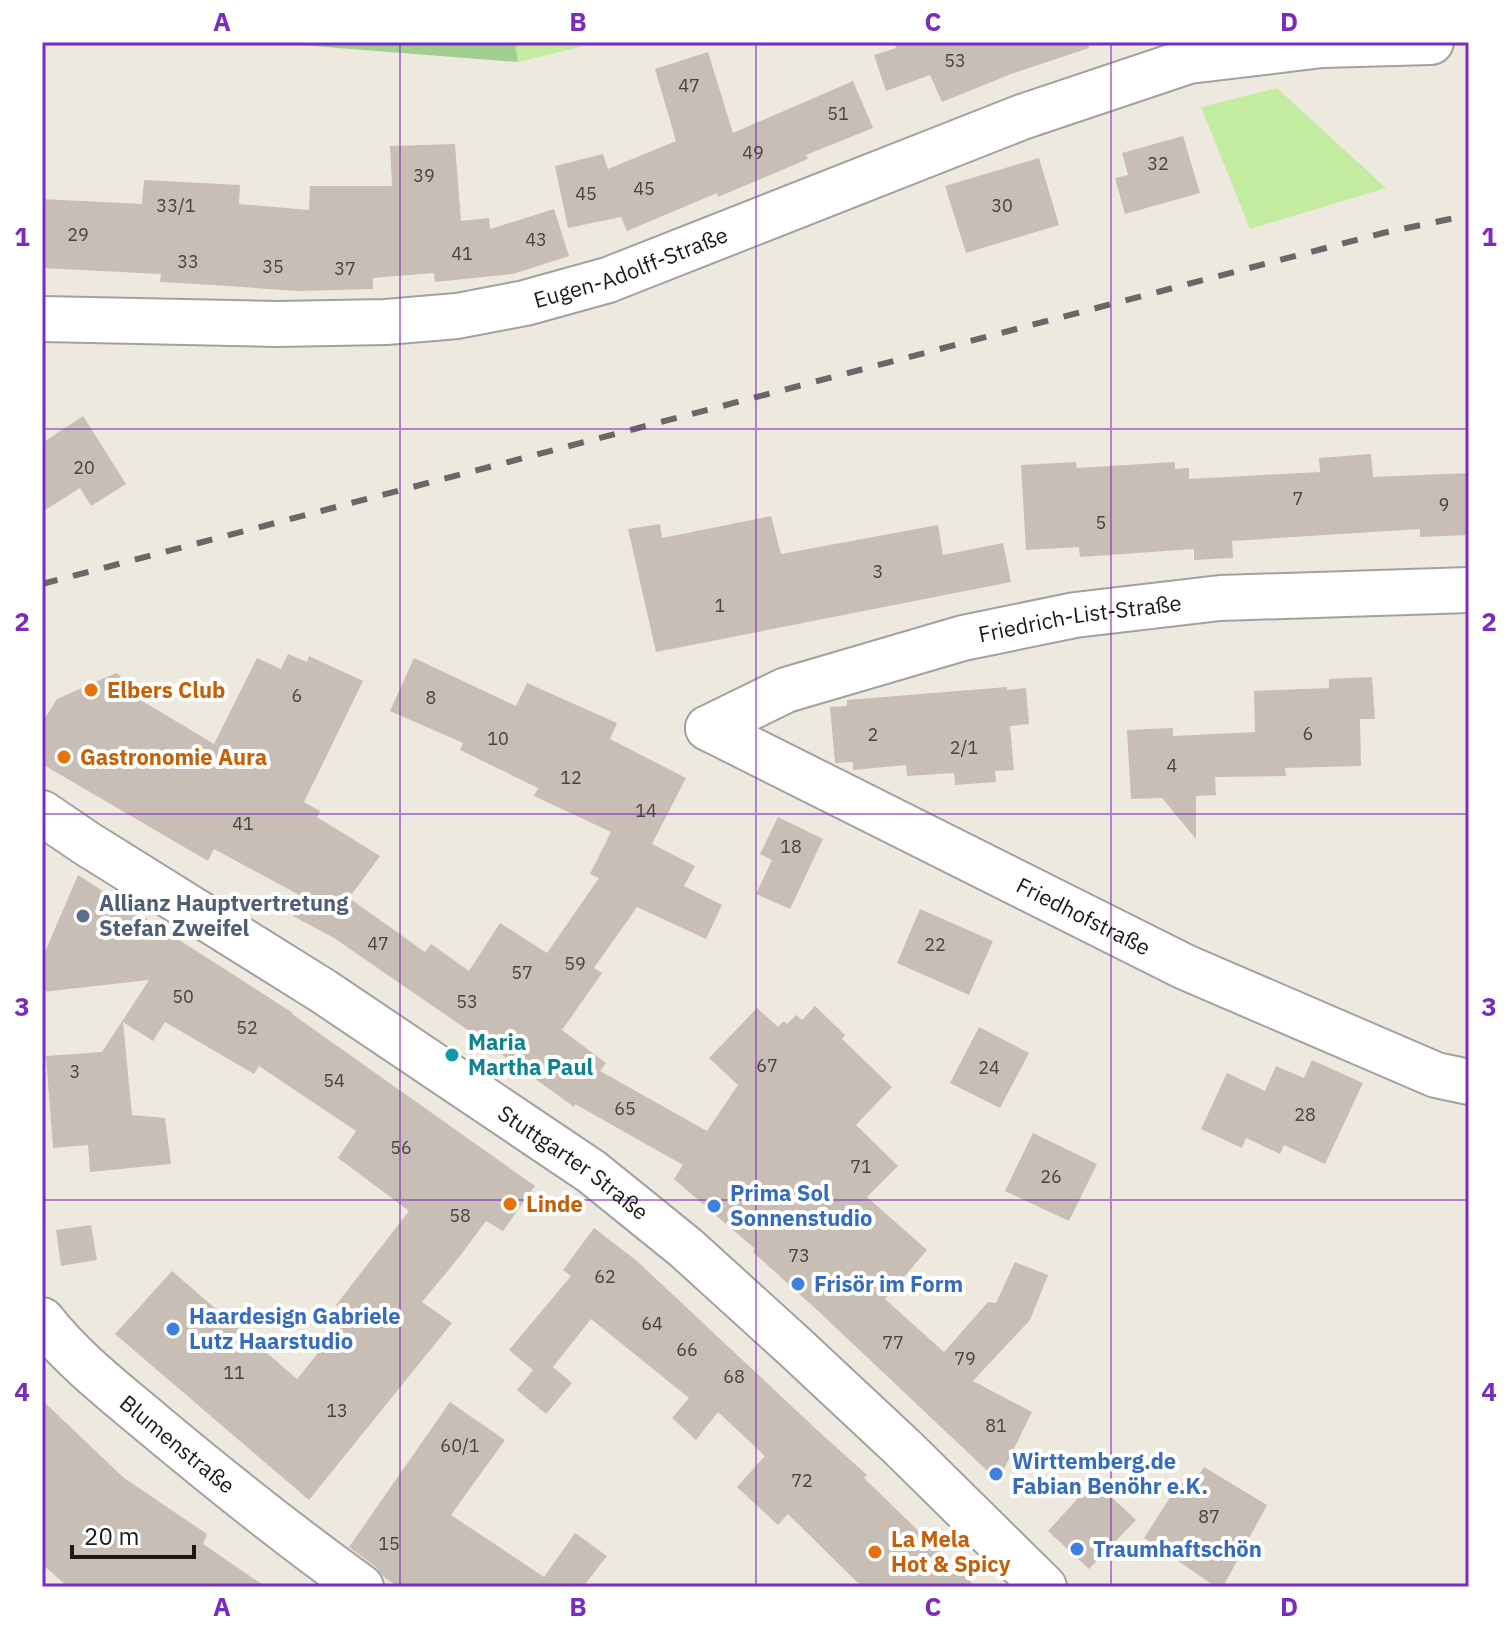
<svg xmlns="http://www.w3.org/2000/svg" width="1511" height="1629" font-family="'IBM Plex Sans',sans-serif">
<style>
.grass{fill:#c4eca0}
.forest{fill:#a2cf91}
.building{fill:#c9beb5}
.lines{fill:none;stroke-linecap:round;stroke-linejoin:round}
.minor-casing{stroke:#a1a1a1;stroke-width:48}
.minor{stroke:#fff;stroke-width:44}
.rail{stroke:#686868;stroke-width:6;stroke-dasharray:16 16;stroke-linecap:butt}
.grid{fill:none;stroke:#7b2cbf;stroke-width:2;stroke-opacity:0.55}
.food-dot{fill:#e8710a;stroke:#fff;stroke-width:3}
.service-dot{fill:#5c6f8a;stroke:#fff;stroke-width:3}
.culture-dot{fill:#0f9aa8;stroke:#fff;stroke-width:3}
.shop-dot{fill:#3f7fe0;stroke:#fff;stroke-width:3}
.labels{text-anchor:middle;stroke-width:8;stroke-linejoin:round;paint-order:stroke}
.number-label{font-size:18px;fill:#464341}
.street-label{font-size:22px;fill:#1a1a1a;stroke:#fff}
.food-label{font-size:22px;font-weight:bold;fill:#c56008;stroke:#fff;text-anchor:start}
.service-label{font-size:22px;font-weight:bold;fill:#4e5e75;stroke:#fff;text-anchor:start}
.culture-label{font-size:22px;font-weight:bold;fill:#0d838f;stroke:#fff;text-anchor:start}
.shop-label{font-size:22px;font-weight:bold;fill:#366cbe;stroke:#fff;text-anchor:start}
.neatline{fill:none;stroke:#7b2cbf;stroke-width:3}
.grid-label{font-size:26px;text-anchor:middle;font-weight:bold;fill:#7b2cbf}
</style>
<rect width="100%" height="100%" fill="#ede9df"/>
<path class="grass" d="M515 42H601L518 62Z
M1277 88 1386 188 1250 229 1201 107Z"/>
<path class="forest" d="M262 42H515L518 62Z"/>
<path class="building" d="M894 42H1088L1089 48 1011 74 942 102 930 75 886 91 874 55 896 48Z
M708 52 733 133 853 81 873 128 806 155 808 159 718 197 717 193 627 231 621 217 568 228 555 166 603 154 608 169 676 141 655 69Z
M1183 136 1200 193 1125 214 1115 178 1128 175 1122 153Z
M455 144 461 221 489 218 490 229 554 209 569 256 513 274 435 282 434 273 373 278V289L298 291 213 285 160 282 161 274 42 268V199L142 204 144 180 240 185 239 204 309 210 310 186H392L390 146Z
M1039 158 1059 225 966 253 945 186Z
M83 416 126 484 91 506 80 488 42 512V443Z
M1371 454 1373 477 1469 473V535L1420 537V529L1232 541 1233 558 1194 560V549L1080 557 1079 547 1026 550 1021 465 1076 462 1077 468 1175 462V469L1189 468V479L1320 472 1319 458Z
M771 516 781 554 938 525 943 555 1003 543 1011 582 656 652 628 529 660 524 662 538Z
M288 654 307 662 309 656 363 681 304 802 320 811 317 817 380 856 349 898 425 952 431 944 469 971 500 923 547 953 599 878 590 874 611 832 534 796 538 788 460 750 463 743 390 711 414 658 516 706 527 683 617 723 610 739 686 778 652 844 695 866 684 886 722 905 706 939 637 907 594 968 602 973 562 1030 606 1063 600 1071 707 1131 738 1085 709 1058 757 1008 778 1027 784 1021 787 1024 796 1015 802 1020 815 1006 845 1035 842 1039 892 1087 856 1125 898 1166 867 1197 927 1250 885 1299 944 1352 988 1302 996 1303 1015 1262 1048 1275 1030 1320 973 1381 1032 1412 998 1481 816 1309 753 1252 755 1249 674 1179 683 1165 575 1104 574 1107 472 1033 334 938 293 916 303 897 214 849 208 861 42 764V723L57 699 116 673 143 692 139 699 214 744 257 658 281 669Z
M1372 677 1375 719H1360L1361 766 1285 768 1286 776 1215 777 1216 795 1196 796V839L1162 798 1131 799 1127 730 1173 728V736L1255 732 1254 691 1329 688V679Z
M1007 687V690L1026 688 1029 724 1010 726 1014 770 995 771 996 782 955 785 954 773 907 776 906 765 853 770V762L835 763 830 707 847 706V700Z
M778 817 823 839 790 909 756 894 772 860 760 854Z
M78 875 293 1013 292 1014 535 1186 503 1231 486 1221 460 1256 422 1302 452 1323 309 1500 115 1334 172 1271 297 1379 349 1315 336 1305 409 1211 338 1158 356 1131 259 1066 254 1074 165 1022 153 1041 123 1022 132 1115 165 1118 171 1164 90 1172 88 1145 53 1148 46 1056 102 1052 149 980 42 992V959Z
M920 909 993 941 969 995 897 963Z
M979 1027 1029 1053 1000 1108 950 1083Z
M1312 1060 1363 1083 1325 1164 1284 1145 1280 1154 1246 1138 1242 1148 1201 1129 1227 1073 1265 1091 1276 1066 1304 1078Z
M1033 1133 1097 1164 1069 1221 1005 1191Z
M91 1225 97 1260 61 1266 56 1230Z
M594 1228 637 1261 816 1429 867 1475 864 1478 976 1587H862L788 1514 778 1525 737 1487 765 1456 718 1412 696 1440 672 1418 689 1398 591 1319 553 1367 572 1383 546 1414 517 1390 533 1370 509 1350 571 1276 563 1270Z
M42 1400 124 1478 207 1534 203 1544 266 1587H68L42 1564Z
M450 1402 505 1440 451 1515 544 1577 575 1533 607 1556 583 1587H398L384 1577 376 1567 349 1547Z
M1204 1467 1267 1505 1223 1587H1216L1144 1538 1180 1482 1190 1488Z
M1092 1483 1105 1497 1108 1494 1136 1520 1089 1569 1048 1531Z"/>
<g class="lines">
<defs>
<g id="minor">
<path id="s1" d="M42 319 277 324 386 322 457 316 525 303 608 280 1022 117 1189 61 1322 45 1431 42"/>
<path id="s2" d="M708 728 1185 967 1436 1075 1469 1082"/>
<path id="s3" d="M708 728 786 690 963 638 1075 615 1220 598 1469 590"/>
<path id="s4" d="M42 813 86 843 323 991 592 1172 686 1248 796 1348 903 1448 1044 1587"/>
<path id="s5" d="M42 1320C73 1360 115 1392 154 1425 221 1481 290 1536 361 1587"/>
</g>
</defs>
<use href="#minor" class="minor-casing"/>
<use href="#minor" class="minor"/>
<path class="rail" d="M42 584 1383 233 1469 215"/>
</g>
<path class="grid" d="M400 42V1587M756 42V1587M1111 42V1587M42 429H1469M42 814H1469M42 1200H1469"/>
<g class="food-dot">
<circle cx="91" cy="690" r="8"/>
<circle cx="64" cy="757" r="8"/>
<circle cx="510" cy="1204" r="8"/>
<circle cx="875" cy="1552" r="8"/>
</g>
<circle class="service-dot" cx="83" cy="916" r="8"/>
<circle class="culture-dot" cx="452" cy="1055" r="8"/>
<g class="shop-dot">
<circle cx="714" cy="1206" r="8"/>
<circle cx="798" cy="1284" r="8"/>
<circle cx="173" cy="1329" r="8"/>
<circle cx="996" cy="1474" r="8"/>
<circle cx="1077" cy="1549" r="8"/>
</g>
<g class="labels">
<g class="number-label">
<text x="955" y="67">53</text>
<text x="689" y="92">47</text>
<text x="838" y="120">51</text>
<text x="753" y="159">49</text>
<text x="1158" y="170">32</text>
<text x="424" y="182">39</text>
<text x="644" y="195">45</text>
<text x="586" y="200">45</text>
<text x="176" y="212">33/1</text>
<text x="1002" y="212">30</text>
<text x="78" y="241">29</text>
<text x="536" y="246">43</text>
<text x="462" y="260">41</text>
<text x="188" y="268">33</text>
<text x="273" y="273">35</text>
<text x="345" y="275">37</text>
<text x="84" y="474">20</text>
<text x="1298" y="505">7</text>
<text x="1444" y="511">9</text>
<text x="1101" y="529">5</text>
<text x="878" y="578">3</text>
<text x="720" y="612">1</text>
<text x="297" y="702">6</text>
<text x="431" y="704">8</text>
<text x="1308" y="740">6</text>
<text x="873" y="741">2</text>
<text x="498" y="745">10</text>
<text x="964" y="754">2/1</text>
<text x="1172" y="772">4</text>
<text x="571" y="784">12</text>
<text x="646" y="817">14</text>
<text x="243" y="830">41</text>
<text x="791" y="853">18</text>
<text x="378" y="950">47</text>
<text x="935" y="951">22</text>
<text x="575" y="970">59</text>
<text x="522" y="979">57</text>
<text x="183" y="1003">50</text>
<text x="467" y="1008">53</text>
<text x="247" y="1034">52</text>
<text x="767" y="1072">67</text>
<text x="989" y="1074">24</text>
<text x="75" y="1078">3</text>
<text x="334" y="1087">54</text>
<text x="625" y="1115">65</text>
<text x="1305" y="1121">28</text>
<text x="401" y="1154">56</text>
<text x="861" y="1173">71</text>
<text x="1051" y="1183">26</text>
<text x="460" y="1222">58</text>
<text x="799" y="1262">73</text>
<text x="605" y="1283">62</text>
<text x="652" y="1330">64</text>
<text x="893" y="1349">77</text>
<text x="687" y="1356">66</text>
<text x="965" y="1365">79</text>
<text x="234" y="1379">11</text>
<text x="734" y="1383">68</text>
<text x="337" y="1417">13</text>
<text x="996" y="1432">81</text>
<text x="460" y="1452">60/1</text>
<text x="802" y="1487">72</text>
<text x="1209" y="1523">87</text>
<text x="389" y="1550">15</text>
</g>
<g class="street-label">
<text dy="8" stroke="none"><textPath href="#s1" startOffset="596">Eugen-Adolff-Straße</textPath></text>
<text dy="8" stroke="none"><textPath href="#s3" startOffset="390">Friedrich-List-Straße</textPath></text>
<text dy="8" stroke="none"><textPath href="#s2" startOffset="420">Friedhofstraße</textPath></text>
<text dy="8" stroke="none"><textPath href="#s4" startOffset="636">Stuttgarter Straße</textPath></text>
<text dy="8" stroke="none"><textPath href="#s5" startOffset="184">Blumenstraße</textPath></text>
</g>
<g class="food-label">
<text x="107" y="698">Elbers Club</text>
<text x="80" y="765">Gastronomie Aura</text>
<text x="526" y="1212">Linde</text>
<text x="891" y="1547">La Mela<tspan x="891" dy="25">Hot &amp; Spicy</tspan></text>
</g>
<g class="service-label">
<text x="99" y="911">Allianz Hauptvertretung<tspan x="99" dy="25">Stefan Zweifel</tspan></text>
</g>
<g class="culture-label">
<text x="468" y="1050">Maria<tspan x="468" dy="25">Martha Paul</tspan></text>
</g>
<g class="shop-label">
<text x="730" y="1201">Prima Sol<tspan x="730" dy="25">Sonnenstudio</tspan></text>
<text x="814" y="1292">Frisör im Form</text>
<text x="189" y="1324">Haardesign Gabriele<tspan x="189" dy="25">Lutz Haarstudio</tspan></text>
<text x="1012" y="1469">Wirttemberg.de<tspan x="1012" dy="25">Fabian Benöhr e.K.</tspan></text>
<text x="1093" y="1557">Traumhaftschön</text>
</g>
</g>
<rect width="1511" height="1629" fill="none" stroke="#ffffff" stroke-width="88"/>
<path d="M72 1545v12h122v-12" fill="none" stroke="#1a1a1a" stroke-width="4"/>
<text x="84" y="1545" font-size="24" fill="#1a1a1a" stroke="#ffffff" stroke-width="6" paint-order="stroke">20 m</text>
<rect x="44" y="44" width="1423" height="1541" class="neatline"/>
<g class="grid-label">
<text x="222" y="31">A</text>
<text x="578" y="31">B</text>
<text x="933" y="31">C</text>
<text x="1289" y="31">D</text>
<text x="22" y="246">1</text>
<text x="1489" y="246">1</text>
<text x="22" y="631">2</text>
<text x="1489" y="631">2</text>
<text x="22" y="1016">3</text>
<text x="1489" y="1016">3</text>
<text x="22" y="1401">4</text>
<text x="1489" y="1401">4</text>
<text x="222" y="1616">A</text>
<text x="578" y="1616">B</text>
<text x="933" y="1616">C</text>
<text x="1289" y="1616">D</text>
</g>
</svg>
